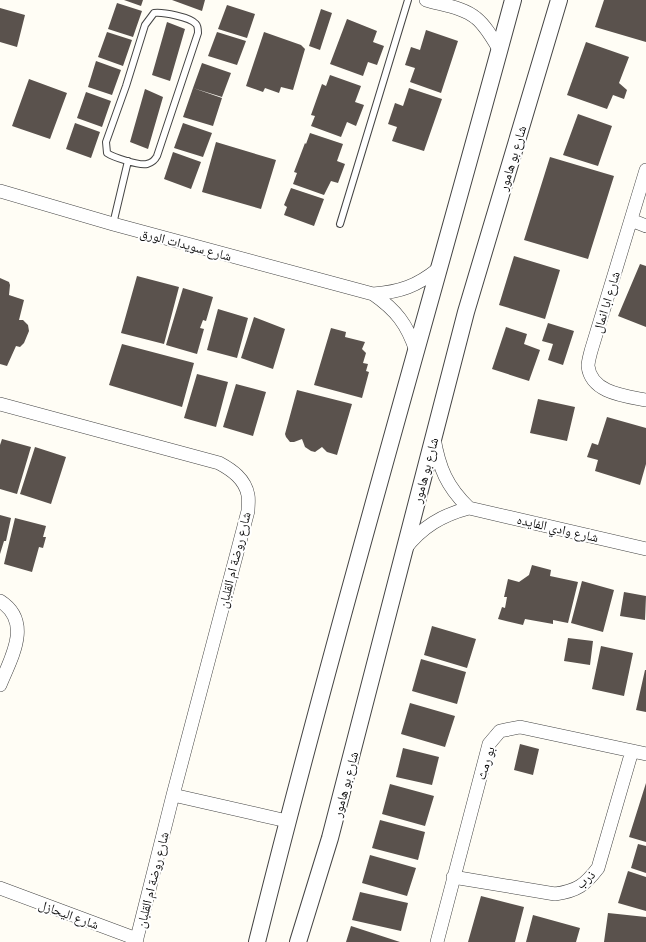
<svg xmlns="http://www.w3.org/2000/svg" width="646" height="942" font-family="Georgia,'Noto Naskh Arabic',serif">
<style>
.building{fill:#5a524d}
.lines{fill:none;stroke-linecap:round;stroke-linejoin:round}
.service-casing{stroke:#444;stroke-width:8}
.minor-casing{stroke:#444;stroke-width:14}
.tertiary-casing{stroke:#444;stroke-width:18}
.service{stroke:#fff;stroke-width:6}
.minor{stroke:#fff;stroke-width:13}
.tertiary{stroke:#fff;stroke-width:16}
.labels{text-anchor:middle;stroke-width:4;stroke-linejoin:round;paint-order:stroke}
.street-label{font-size:13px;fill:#111;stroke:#fff}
</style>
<rect width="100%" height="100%" fill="#fffdf5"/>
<path class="building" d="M124 0H143L141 6Z
M172 0H205L202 11Z
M604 0H646V42L595 27Z
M117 3 142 11 133 37 108 29Z
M227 5 255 14 247 38 218 29Z
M0 8 25 15 17 47 0 42Z
M321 9 332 13 320 50 309 46Z
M347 19 377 31 373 42 384 46 377 65 368 62 363 76 330 64Z
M167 22 185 29 170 81 152 75Z
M426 30 458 41 441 93 410 82 415 68 405 65 411 47 420 50Z
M107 32 132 40 123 66 98 57Z
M217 32 246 41 237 65 208 56Z
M264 32 301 45 305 49 293 90 281 87 279 93 265 88 263 92 246 86Z
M586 42 629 57 619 83 627 90 624 99 613 95 607 109 567 95Z
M96 61 121 70 112 95 88 87Z
M202 63 231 73 222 97 193 88Z
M330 75 361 86 355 102 364 105 356 126 347 122 341 137 311 126 315 116 311 115 322 84 326 86Z
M29 79 67 93 50 139 12 126Z
M193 88 222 98 213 126 183 117Z
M409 88 442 99 424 151 392 141 397 127 388 124 395 103 403 106Z
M145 89 163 97 148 149 130 142Z
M86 92 111 101 102 127 77 118Z
M578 114 612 126 598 166 563 155Z
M75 123 100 132 91 158 66 149Z
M183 123 212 133 203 157 174 148Z
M310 133 343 144 337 161 345 164 338 183 331 181 324 195 293 184 297 173 294 172 305 143 306 144Z
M216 142 276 160 261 209 202 192Z
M173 152 201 162 191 189 164 179Z
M550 157 614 176 588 259 524 240Z
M291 188 324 199 314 226 284 215 287 207 284 205Z
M514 256 560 270 545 319 499 305Z
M640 264 646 266V327L618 316Z
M137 276 179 287 164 344 121 333Z
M0 278 9 282 10 285 9 295 24 300 19 320H23L28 325 29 331 24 343 20 347 16 346 7 366 0 364Z
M183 288 213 297 206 321 203 320 200 328 204 329 197 354 166 345Z
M218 309 248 318 237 358 207 350Z
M254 317 285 329 273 369 241 358Z
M548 323 574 331 563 365 548 360 553 344 542 341Z
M506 327 527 334 524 344 540 350 529 381 492 369Z
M331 328 346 332 345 337 365 342 362 349 366 353 363 363 368 364 366 371 369 372 362 398 314 385Z
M122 344 194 363 182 407 109 385Z
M197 374 228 382 216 427 184 418Z
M236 384 266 392 253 436 223 427Z
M297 390 352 404 337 455 327 452 322 447 315 452 311 451 305 447 302 439 294 442H290L286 437 285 434Z
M538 399 575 407 567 441 530 433Z
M607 417 646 428V464L640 485 595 471 598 460 587 457 592 443 598 445Z
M2 439 31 447 17 494 0 489V445Z
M35 447 66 457 51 504 20 494Z
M0 515 11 518 6 541H4L0 554Z
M15 518 46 526 43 537H46L43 548 39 547 32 572 4 564Z
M532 565 551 570 550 576 578 582 568 623 553 620V624L525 619 523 625 498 619 502 607 505 608 507 597H504L508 579 519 582 529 575Z
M582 581 614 590 603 632 571 623Z
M624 592 646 596 645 620 620 616Z
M432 626 476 639 467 668 424 655Z
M568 638 593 641 590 665 564 661Z
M601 646 633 653 624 696 592 689Z
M421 659 466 672 457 704 412 691Z
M645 670H646V712L636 710Z
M410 703 455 716 445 747 401 734Z
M520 744 539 749 533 775 514 770Z
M403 748 439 757 432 785 396 777Z
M646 783V842L629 837Z
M390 784 434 796 425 826 382 814Z
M380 820 425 832 418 860 372 848Z
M638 844 646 846V873L631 868Z
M370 855 416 868 407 896 362 883Z
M628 871 646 877V911L618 903Z
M360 892 408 903 401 931 352 920Z
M481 896 524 907 515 942H468Z
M608 913 646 917V942H604Z
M533 915 580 928 576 942H526Z
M351 926 400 942H346Z"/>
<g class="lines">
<defs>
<path id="service" d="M154 13C163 12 190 17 196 24 198 26 198 30 198 33L157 156C155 160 151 163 147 164 139 166 113 157 107 153L106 142 126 86 145 25Z
M113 224 128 161
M340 224 408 0"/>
<path id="minor" d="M426 0C442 5 463 7 476 18 486 26 493 39 500 51
M646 170 591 351C590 355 588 362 588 366 591 393 625 396 646 400
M0 191 113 224 373 294C396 310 407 324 416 351
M631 220 646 226
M373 294C400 292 417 286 438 269
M0 404 219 463C232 470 245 479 248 495 249 500 248 506 248 511L173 795 136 942
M434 438C439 468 447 487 469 508
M405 549C422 527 442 515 469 508L646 549
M0 601C33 622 11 658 0 685
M173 795 287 821
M453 877 555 894C577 891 585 885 598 868L632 751
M0 888 137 939
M437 942 489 744 500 731 520 727 646 754"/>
<path id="tertiary" d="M257 942C336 626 428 314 513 0
M298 942 330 838 466 312 559 0"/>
</defs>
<use href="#service" class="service-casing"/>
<use href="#minor" class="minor-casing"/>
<use href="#tertiary" class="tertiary-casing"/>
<use href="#service" class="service"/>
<use href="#minor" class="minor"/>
<use href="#tertiary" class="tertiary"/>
</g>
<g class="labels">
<g class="street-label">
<text transform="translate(512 158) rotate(-73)" y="5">شارع بو هامور</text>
<text transform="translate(186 244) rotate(15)" y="5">شارع سويدات الورق</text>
<text transform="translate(606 302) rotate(-73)" y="5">شارع ابا انمال</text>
<text transform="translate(425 470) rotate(-75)" y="5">شارع بو هامور</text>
<text transform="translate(558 528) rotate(13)" y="5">شارع وادي الفايده</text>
<text transform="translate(234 560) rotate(-76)" y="5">شارع روضة ام القلبان</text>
<text transform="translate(485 763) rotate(-73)" y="5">بو رمث</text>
<text transform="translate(345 784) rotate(-75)" y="5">شارع بو هامور</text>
<text transform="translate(585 879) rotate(-42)" y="5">ذرب</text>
<text transform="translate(152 880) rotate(-76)" y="5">شارع روضة ام القلبان</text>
<text transform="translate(69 914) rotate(20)" y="5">شارع اليحازل</text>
</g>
</g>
</svg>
